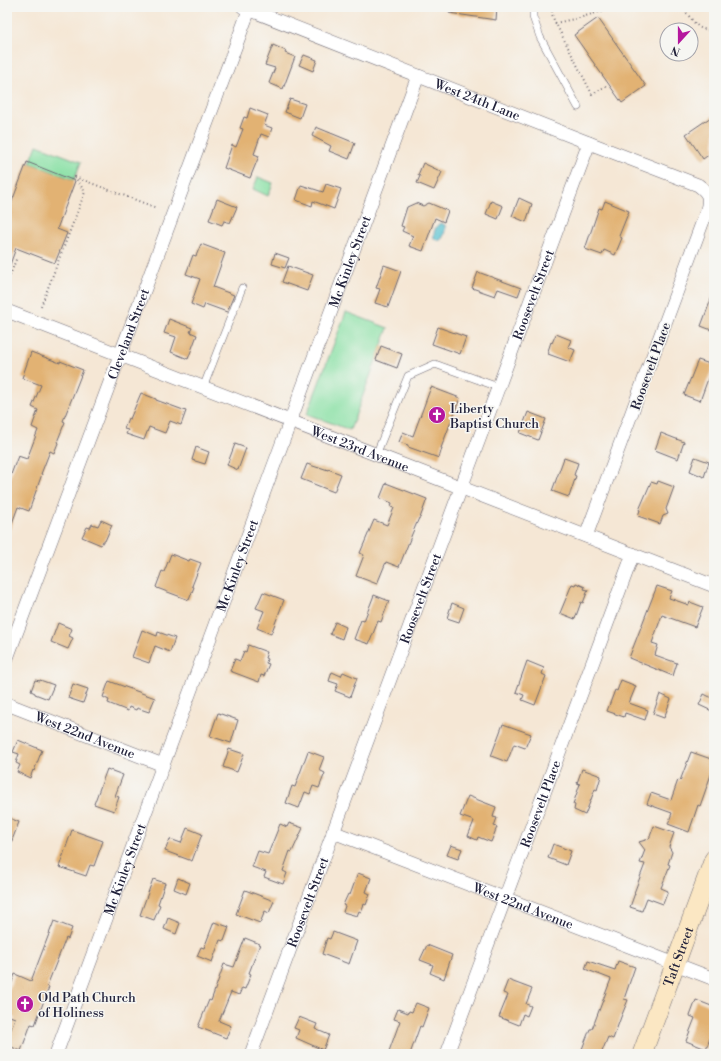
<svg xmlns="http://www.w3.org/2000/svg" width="721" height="1061" font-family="'Libre Bodoni',serif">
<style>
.green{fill:#88e0a4;stroke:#558170}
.water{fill:#55c1d0;stroke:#3c7286}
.building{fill:#e2b273}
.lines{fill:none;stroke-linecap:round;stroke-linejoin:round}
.lane-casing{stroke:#6c6771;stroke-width:8}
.street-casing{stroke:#6c6771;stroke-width:14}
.secondary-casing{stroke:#6c6771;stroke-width:20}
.path{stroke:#6c6771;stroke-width:2;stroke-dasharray:1 3;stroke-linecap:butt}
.lane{stroke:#fff;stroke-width:7}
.street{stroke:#fff;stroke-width:13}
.secondary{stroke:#fbe7c3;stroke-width:19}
.labels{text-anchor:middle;stroke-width:3;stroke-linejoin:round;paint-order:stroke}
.street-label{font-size:13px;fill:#22223b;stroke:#f6f6f2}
.poi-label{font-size:13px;fill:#22223b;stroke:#f6f6f2;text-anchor:start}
</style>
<rect width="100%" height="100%" fill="#f6f6f2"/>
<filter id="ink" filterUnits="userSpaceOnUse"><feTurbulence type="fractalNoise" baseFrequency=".025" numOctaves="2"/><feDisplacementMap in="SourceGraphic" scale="8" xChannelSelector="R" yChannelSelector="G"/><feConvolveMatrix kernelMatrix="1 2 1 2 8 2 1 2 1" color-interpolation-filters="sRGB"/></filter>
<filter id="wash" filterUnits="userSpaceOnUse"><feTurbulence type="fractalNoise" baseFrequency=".012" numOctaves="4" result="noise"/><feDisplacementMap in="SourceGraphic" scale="16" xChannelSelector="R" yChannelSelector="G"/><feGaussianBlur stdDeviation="0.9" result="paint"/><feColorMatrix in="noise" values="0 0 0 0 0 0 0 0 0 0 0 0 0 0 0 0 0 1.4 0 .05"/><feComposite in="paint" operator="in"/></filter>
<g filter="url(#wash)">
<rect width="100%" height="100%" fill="#f5e7d5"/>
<path class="green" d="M37 145 81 162 74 180 30 163Z
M258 177 273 183 268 196 253 189Z
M346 312 388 328 350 430 307 414Z"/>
<path class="water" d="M441 223 445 225C446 232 442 246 434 238 433 233 436 224 441 223Z"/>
<g id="blocks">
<path class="building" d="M449 7H497L496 20 449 13Z
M598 18 646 86 622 103 574 35Z
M273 45 286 51 285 53 295 57 283 89 269 83 275 68 265 65Z
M304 55 317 60 313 71 299 65Z
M290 99 305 104 300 118 285 112Z
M250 108 268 115 264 125 272 128 269 137 261 134 254 154 259 156 250 178 224 168 232 145 236 147 243 129 240 128 244 117 247 118Z
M714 115V151L703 159 686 134Z
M316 127 355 143 349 159 329 151 331 146 312 136Z
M27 162 75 181 57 229 67 233 55 263 16 248 8 270 7 269V203L11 204Z
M423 163 442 172 434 190 417 183 420 176 418 175Z
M326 184 341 189 334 209 313 201 312 206 296 200 301 185 323 192Z
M519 198 532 204 526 222 512 216Z
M217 199 237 207 230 223 224 221 222 225 209 220Z
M491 201 503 206 498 219 486 214Z
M605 201 629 211 619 236 622 238 615 255 604 250 602 255 585 249 599 208 602 209Z
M416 203 423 206 429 203 448 211 444 222 435 218 423 251 409 246 413 236 402 231 404 227 401 226 407 207Z
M201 244 225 253 213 287 234 295 227 312 205 304 203 309 191 304 200 279 186 274 193 255 196 256Z
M275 253 289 258 285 268 272 264Z
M384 265 401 271 388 307 375 303 380 289 376 288Z
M288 266 313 275 307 291 282 282Z
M478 272 521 288 518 296 498 289 495 296 472 288Z
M713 294H714V331L701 326Z
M169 319 192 328 190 332 197 335 188 359 171 352 176 337 164 333Z
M438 327 466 337 460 354 432 344Z
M556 334 571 340 568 347 575 350 570 362 548 354 549 352 548 351 551 342 552 343Z
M381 346 402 354 397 368 376 360Z
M31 352 60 363V361L83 370 63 421 65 422 57 442 58 443 54 453 50 451 41 474H42L29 511 18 507 8 534 7 533V485L18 456 27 459 38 430 32 427 38 410 32 407 41 385 22 378Z
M698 360 713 365 700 401 684 395Z
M431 387 460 398 441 448H442L439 458 408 447V445L399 442 403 432 413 436Z
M141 393 156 399V400L186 411 181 425 170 421 165 433 149 427 144 440 126 434 128 430 124 429 128 418 130 419Z
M528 412 546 419 538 440 520 433Z
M661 433 684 442 678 459 655 450Z
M235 444 246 448 238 470 227 465Z
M196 447 209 452 205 464 192 460Z
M695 457 709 462 704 477 690 471Z
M564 458 578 463 574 475 576 476 569 497 552 491Z
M307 464 319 468V467L328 470V469L341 474 334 492 301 479Z
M658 481 674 487 666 509 668 514 663 516 660 524 638 516 640 510H639L651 482 657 484Z
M386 483 427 499 420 518H419L412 534 399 567 386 562 377 584 356 576 364 555 360 553 374 520 387 525 394 508 391 507 392 503 380 498Z
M101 520 112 525 105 541H103L101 545 82 537 87 527 90 528 92 524 98 526Z
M171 554 189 561 190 559 201 563 192 586 194 587 189 600 157 588 156 587 162 571 164 572Z
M576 583 585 587 584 589 588 590 583 603 581 602 575 619 560 613 572 584 575 585Z
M657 586 672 591 669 598 689 605 690 602 703 607 695 627 662 615 652 643 658 645 655 655 677 663 673 676 629 658Z
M263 592 284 600 271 634 257 628 264 611 256 608Z
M374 595 389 601 381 622 378 621 369 644 354 639 361 620 364 621Z
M452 603 464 608 459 622 447 618Z
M335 622 346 627 342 639 330 634Z
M58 623 72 629 69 636 73 638 68 649 51 642Z
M142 630 157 636 158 632 175 638 170 652 155 646 149 663 132 657Z
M248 645 267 652 265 658 267 659 266 663 269 664 264 676 261 675 259 682 230 671 235 659 240 661 244 651 246 652Z
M527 661 544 668 542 674 546 676 535 705 522 700 524 695 516 692Z
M332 672 341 676 343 672 357 678 350 697 335 691 338 684 329 681Z
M35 680 40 681V680L54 685 48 699 35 694V693L31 691Z
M621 680 636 686 629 703 648 710 645 720 625 713 624 717 607 711 615 690 617 691Z
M109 681 155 698 149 712 137 708 136 710 129 707 128 711 108 703 109 700 103 697Z
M73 684 88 689 83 703 68 698Z
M660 694 671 699 664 718 653 714Z
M704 694 714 699V712L699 705Z
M218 713 238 720 231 743 210 736Z
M503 724 531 734 525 748 514 744 507 762 491 756Z
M18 740 42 750 34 771 33 770 30 778 17 772 20 765 16 763 19 754 13 752Z
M229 749 244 754 237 772 223 767Z
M308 751 324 757 319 770 325 773 319 788 313 786 310 794 305 792 299 808 286 803 292 786 295 787Z
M691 752 714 760V766L700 806 698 805 689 832 668 824 672 813 647 804 651 793 671 800 678 780 680 781Z
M107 769 123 775 115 796 119 797 114 811 94 804Z
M582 769 601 776 597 790 595 789 585 815 574 810 575 805 573 804 580 784 577 783Z
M468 796 496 807 493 817 497 818 494 826 497 827 491 842 478 837 477 840 468 836 474 821 460 816Z
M7 817 19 822 8 851H7Z
M289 823 303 828 292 852 290 851 283 871 287 873 283 884 264 877 266 872 252 867 258 851 268 854 280 824 287 827Z
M654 826 674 833 669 847 672 852 668 864 670 865 661 888 668 891 663 904 647 898 642 911 630 907 635 893H634L645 864 640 863 645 850 639 842 649 839Z
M187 828 202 834 192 861 165 851 170 839 181 843Z
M72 830 103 841 94 866 90 865 86 876 59 867Z
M553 844 571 851 566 865 548 858Z
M451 845 462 849 458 859 447 855Z
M358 873 371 878 366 892 370 894 366 905 364 904 361 912 359 911 357 916 343 912 345 906 343 905 348 894 350 895Z
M178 878 190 883 186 894 174 889Z
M153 879 165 883 158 904 160 905 154 920 140 915Z
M245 890 274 901 269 913 265 911 260 923 236 914Z
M168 918 180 923 176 934 164 929Z
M54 921 72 928 68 939 66 938 47 986 49 987 35 1025 31 1024 21 1051 7 1045V1040L15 1018 7 1015V995L15 974 31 981Z
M214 922 229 927 224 941 220 940 212 962 197 956 201 947 204 948Z
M333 932 357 941 349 964 322 954 327 938 330 939Z
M245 938 260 944 249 973 251 974 245 989 242 988 239 995 231 992 219 1021 231 1026 226 1038 198 1027 209 1000 211 1001 224 964 234 967Z
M427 945 452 955 444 979 430 973 433 965 420 960Z
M588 961 615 970 618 961 635 967 624 999 628 1000 621 1017 613 1039 608 1037 601 1054H580L590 1029H592L611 979 585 969Z
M508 980 532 989 526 1004 531 1006 527 1016 523 1014 519 1025 499 1017 508 995 503 993Z
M696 1000 714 1007V1028L706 1049 686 1041 695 1018 690 1016Z
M416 1003 429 1008 422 1027 420 1026 410 1054H388L400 1021 394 1019 398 1009 408 1013 409 1011 412 1012Z
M299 1017 317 1024 315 1029 329 1035 323 1050 296 1038 299 1030 294 1028Z"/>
</g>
</g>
<g filter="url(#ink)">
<use href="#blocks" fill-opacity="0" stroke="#6c6771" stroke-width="1"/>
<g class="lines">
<defs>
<path id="lane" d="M533 7V17L540 37 578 107
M203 388 242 288
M376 455 408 376 435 364 498 387"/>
<g id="street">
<path id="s1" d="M243 7 589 143 698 185C709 193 710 197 707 210L586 536"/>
<path id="s2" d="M7 311 714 586"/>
<path id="s3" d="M7 658 249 10"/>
<path id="s4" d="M7 704 163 765"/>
<path id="s5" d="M333 832 714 979"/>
<path id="s6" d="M56 1054 418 76"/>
<path id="s7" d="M251 1054 589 143"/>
<path id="s8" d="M447 1054 633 554"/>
</g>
<g id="secondary">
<path id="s9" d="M642 1054 714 859"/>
</g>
</defs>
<use href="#lane" class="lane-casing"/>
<use href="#street" class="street-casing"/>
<use href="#secondary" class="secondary-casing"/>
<path class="path" d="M552 7V14L554 20 592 94 608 85
M681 7C687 12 695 26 701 28 705 30 710 30 714 30
M555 23 579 18 615 7
M7 283 17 257
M41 306 85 192 75 177 157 208"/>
<use href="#lane" class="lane"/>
<use href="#street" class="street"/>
<use href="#secondary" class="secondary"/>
</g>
</g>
<defs>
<symbol id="church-disc" viewBox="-11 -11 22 22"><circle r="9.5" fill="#b5179e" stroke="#f6f6f2"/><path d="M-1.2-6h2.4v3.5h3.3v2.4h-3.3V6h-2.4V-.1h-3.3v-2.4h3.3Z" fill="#fff"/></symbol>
</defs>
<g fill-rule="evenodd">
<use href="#church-disc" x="427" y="405" width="20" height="20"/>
<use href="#church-disc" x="15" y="994" width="20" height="20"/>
</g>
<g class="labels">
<g class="street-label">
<text dy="5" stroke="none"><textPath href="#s1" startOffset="252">West 24th Lane</textPath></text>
<text dy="5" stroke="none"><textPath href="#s6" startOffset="845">Mc Kinley Street</textPath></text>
<text dy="5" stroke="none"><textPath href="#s7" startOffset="810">Roosevelt Street</textPath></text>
<text dy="5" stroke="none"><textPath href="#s3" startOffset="346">Cleveland Street</textPath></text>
<text transform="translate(650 366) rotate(-70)" y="5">Roosevelt Place</text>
<text dy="5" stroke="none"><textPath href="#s2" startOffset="379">West 23rd Avenue</textPath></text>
<text dy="5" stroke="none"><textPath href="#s6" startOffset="521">Mc Kinley Street</textPath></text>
<text dy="5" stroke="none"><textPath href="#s7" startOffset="486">Roosevelt Street</textPath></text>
<text dy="5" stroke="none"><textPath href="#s4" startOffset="84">West 22nd Avenue</textPath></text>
<text dy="5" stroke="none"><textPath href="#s8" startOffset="267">Roosevelt Place</textPath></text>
<text dy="5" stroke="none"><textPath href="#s6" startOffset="197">Mc Kinley Street</textPath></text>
<text dy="5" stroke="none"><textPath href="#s7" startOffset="162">Roosevelt Street</textPath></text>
<text dy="5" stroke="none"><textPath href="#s5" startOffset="204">West 22nd Avenue</textPath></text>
<text dy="5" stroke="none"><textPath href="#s9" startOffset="104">Taft Street</textPath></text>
</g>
<g class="poi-label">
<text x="450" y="413">Liberty<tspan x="450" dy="15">Baptist Church</tspan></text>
<text x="38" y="1002">Old Path Church<tspan x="38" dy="15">of Holiness</tspan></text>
</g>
</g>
<rect width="721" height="1061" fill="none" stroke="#f6f6f2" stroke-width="24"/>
<g transform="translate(679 42) rotate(201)"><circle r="19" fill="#f6f6f2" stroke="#a1a1a9"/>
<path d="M0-3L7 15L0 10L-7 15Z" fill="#b5179e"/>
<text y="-6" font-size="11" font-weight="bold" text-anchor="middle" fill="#22223b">N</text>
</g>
</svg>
